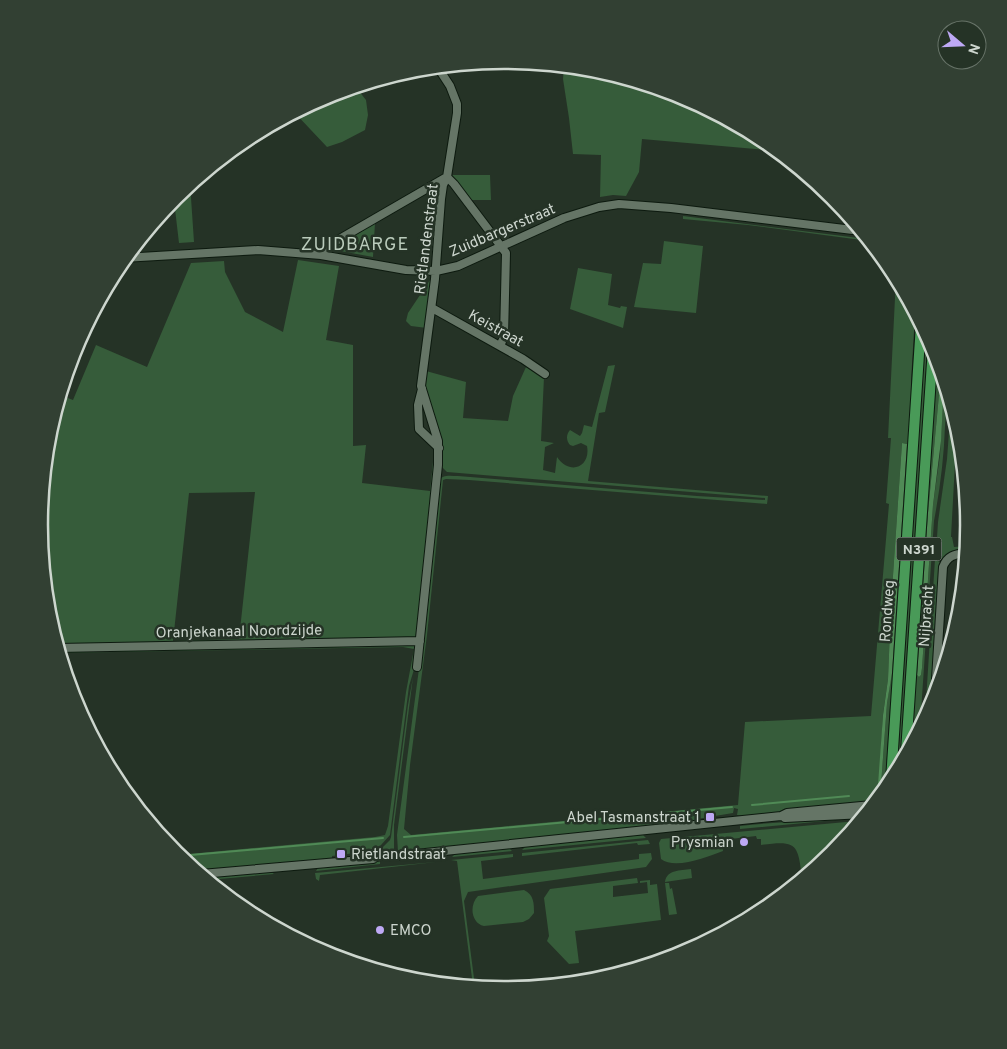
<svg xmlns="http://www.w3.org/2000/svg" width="1007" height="1049" font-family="Overpass,sans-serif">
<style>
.green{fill:#365c3a;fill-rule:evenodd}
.water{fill:#508a56}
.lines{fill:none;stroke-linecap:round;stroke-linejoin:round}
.stream{stroke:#508a56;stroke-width:2}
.minor-casing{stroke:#0d1a0f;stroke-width:10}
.major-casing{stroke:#0d1a0f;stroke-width:12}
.minor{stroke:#657566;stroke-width:8}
.major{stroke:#499a58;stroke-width:10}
.poi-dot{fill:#bea9f5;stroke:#253326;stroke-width:2}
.labels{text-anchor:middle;stroke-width:5;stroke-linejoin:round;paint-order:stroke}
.shield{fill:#253326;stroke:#9ba59c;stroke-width:1}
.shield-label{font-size:14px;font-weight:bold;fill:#cdd6ce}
.street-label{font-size:15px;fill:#cdd6ce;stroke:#253326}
.poi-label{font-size:15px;fill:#cdd6ce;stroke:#253326;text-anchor:end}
.quarter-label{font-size:18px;letter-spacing:1px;fill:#bacbbb;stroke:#253326}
.rim{fill:none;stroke:#cdd6ce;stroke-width:2.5}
</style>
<rect width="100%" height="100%" fill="#253326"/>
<path class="green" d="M564 66 594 69 682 95 762 138 778 151 642 139 639 172 626 196 613 195 600 197 601 155 573 154 569 118 563 79Z
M355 86 366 100 368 115 365 130 342 142 327 147 294 112 326 95Z
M452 175H490L491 200H470Z
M190 183 194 242 179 243 175 209 168 204 175 196 188 185 189 189Z
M683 216 867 239 869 241 748 225 683 219Z
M375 223 373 257 335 250 334 245 366 224Z
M664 241 703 246 696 313 634 307 643 263 661 264Z
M298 260 339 266 326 340 353 345V446L366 445 362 483 430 491 433 462 437 464 417 638 57 647 48 615 39 525 48 434 60 395 73 400 96 345 147 367 191 263 224 261 225 272 245 312 283 332ZM255 492 239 639 173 641 189 493Z
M578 268 612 274 608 305 620 308 621 306 627 307 623 328 570 309Z
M896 278 915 314 911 381V430L894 678 890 706 885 789 874 802 742 816 737 815 738 809 734 808 733 813 697 819V823L398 852 397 835 420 661 438 481C443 474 450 476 458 476L697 496 765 500V498L447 472 441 466H443L441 437 425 389 426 371 466 382 463 418 508 421 513 396 526 367 544 377 541 441 554 443 545 447 543 470 555 473 557 457C570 476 591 467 587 446L581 443 573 446 570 445C566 441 566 434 570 430L580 436 582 433 584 425 592 427 608 366 615 365 605 412 599 413 588 481 768 496 767 504 469 480 446 479 443 480 427 635 410 765 404 829 411 835 738 805 745 722 871 716 889 504 886 503 891 438H888ZM902 443 907 444 892 669 887 703 881 785 879 786 883 714 888 679 891 605Z
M430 280H433L427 328 411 326 406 321 408 313Z
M924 330 930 341 903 759 898 768 901 707V682Z
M939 366 941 373 928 513 917 675 919 677 921 675 922 668 933 505 940 455 944 383C948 397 946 412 945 426 944 458 940 489 934 521L920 726 910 745 936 372Z
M951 405 957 426 951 537H952L954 547 966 546V550L941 559 936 553 938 522 947 459Z
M935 559 941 563 939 572 931 691 932 698 927 702 926 701Z
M412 644 416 647 415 666 409 686 390 835 381 845 380 851 365 854 355 853 332 856V859L196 871 178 855 375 837 385 835 388 826 406 692 414 649 403 647 59 653 58 649Z
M413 677 394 825V852L382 853V848L390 840 391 837 408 705Z
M846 818H861L859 820 846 819 740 829V826C775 822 811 821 846 818Z
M846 822H857L832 853 802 878C798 844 797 840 761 845V839H757L756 836 722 840 723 851C707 857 675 870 661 859L659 843 661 839Z
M643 835 646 838 522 850 525 847Z
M648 840 650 844 638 845 637 843 522 856V853Z
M509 848 512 851 452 857 455 854Z
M651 853 652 859 646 867 468 892 464 901 475 986H473L457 861 451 860 513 854V857L481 861 483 879 639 859V854Z
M380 861V864L316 871 319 866Z
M436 862 320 875 319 881 316 879 315 873Z
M691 869 692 878 665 882C667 869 680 871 691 869Z
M270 871 274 874 208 880 205 878Z
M637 878 638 883 613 886V897L648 893 647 882 640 883V881L650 880V885L657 884 661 920 575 931 579 963 569 964 547 941 549 936 544 898 550 889Z
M665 883H669L670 889 672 888 677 914 669 915Z
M524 890C534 895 534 903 534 913L529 919 523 922 484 926C471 923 469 905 478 896Z
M580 974 581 982 553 984V980Z"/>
<path class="water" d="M941 373 944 383 941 441 933 505 922 668 921 675 919 677 917 675 928 513Z
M902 443 907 444 892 673 887 703 881 785 880 787 878 785 883 715 888 679 891 605Z"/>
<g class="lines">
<path class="stream" d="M752 805 849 796
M404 837 732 807
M179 856 383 838"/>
<defs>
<path id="minor" d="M447 177 454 184 506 253 504 337 500 346
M321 255 324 248 445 178
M123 258 258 250 321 255 406 270 436 271 458 266 564 218 599 207 619 204 671 208 861 231
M432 308 523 359 545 374
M422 389 418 405 419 429 439 448
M58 648 420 641
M417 667 438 465V441L421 386 435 279 441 199 443 185 447 177 457 113V104L450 86 437 66
M935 695 943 567C947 556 955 554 965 553
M785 818 864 814
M368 859 381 856H396L781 816 787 813 872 805
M201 874 373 859"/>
<path id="major" d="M906 752 933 347
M891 780 921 324"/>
</defs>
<use href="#minor" class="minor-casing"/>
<use href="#major" class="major-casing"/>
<use href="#minor" class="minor"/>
<use href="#major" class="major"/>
</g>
<g class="poi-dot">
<rect x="705" y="812" width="10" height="10" rx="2.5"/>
<circle cx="744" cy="842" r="5"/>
<rect x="336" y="849" width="10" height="10" rx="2.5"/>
<circle cx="380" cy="930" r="5"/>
</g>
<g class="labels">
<rect class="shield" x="896.5" y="537.5" width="45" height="23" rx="4"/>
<g class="shield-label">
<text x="919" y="554">N391</text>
</g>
<g class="street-label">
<text transform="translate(502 230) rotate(-23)" y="5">Zuidbargerstraat</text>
<text transform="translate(426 239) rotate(-83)" y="5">Rietlandenstraat</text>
<text transform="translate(496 328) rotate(29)" y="5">Keistraat</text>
<text transform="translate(887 611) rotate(-86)" y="5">Rondweg</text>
<text transform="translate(926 616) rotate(-86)" y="5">Nijbracht</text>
<text transform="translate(239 631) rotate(-1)" y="5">Oranjekanaal Noordzijde</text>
</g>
<g class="poi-label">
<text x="700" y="822">Abel Tasmanstraat 1</text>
<text x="734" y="847">Prysmian</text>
<text x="351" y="859" text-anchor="start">Rietlandstraat</text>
<text x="390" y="935" text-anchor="start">EMCO</text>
</g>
<g class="quarter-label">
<text x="355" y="250">ZUIDBARGE</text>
</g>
</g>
<path d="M0 0H1007V1049H0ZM48 525a456 456 0 1 1 912 0a456 456 0 1 1-912 0Z" fill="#324033" fill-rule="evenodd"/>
<path class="rim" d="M48 525a456 456 0 1 1 912 0a456 456 0 1 1-912 0Z"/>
<g transform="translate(962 45) rotate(109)"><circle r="24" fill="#253326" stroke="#687469"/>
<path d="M0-4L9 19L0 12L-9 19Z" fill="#bea9f5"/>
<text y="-8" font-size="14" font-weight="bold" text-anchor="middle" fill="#cdd6ce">N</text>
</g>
</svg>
